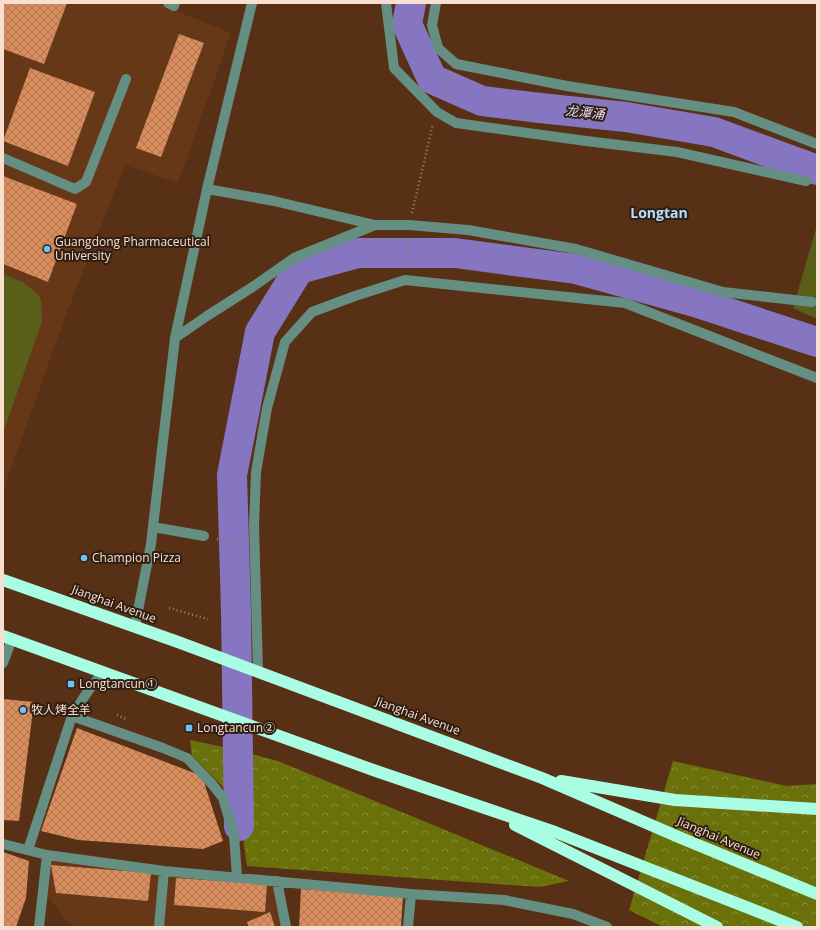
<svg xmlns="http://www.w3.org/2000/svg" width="820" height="930" font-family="'Open Sans','Noto Sans SC',sans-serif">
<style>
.built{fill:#663818}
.forest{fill:url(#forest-crowns)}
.green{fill:#595e19}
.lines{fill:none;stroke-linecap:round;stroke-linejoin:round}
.river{stroke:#8675c1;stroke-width:30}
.building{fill:url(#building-cross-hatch)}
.path{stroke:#a3836e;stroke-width:2.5;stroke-dasharray:1 3;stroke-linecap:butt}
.minor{stroke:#658f82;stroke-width:10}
.highway{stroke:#a8fde3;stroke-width:12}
.poi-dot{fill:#6ac3f1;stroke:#301e12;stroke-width:1.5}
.labels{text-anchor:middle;stroke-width:4;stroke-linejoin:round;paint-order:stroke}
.poi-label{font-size:12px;fill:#f8dfd0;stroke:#301e12;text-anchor:start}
.street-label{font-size:12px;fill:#f8dfd0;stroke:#301e12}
.water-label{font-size:13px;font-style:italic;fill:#e0ddf2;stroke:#301e12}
.quarter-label{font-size:14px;font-weight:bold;fill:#b2e0fa;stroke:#301e12}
</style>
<defs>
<pattern id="forest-crowns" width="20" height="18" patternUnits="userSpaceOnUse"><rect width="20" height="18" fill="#6a700a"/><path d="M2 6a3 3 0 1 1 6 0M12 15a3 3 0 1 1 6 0" fill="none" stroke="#878b38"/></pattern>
<pattern id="building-cross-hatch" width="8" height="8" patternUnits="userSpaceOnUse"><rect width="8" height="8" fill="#d98d5c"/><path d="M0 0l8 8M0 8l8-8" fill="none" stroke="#ae7753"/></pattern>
</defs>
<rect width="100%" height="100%" fill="#573016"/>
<path class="built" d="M3 3H157L231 33 178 183 125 165 66 315 3 491Z
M51 860 280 883 290 927H72L48 897Z"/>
<path class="forest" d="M190 740 233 749 278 761 569 881 539 887 247 866 240 816 226 790 192 756Z
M673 761 787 786 817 784V927H663L629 910Z"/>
<path class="green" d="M817 225V319L793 308Z
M3 274 22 282 37 293 41 300 42 321 3 433Z"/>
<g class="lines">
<path class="river" d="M411 3 407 24 432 79 482 101 540 108 626 117 714 132 817 170
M239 826 236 611 232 475 260 332 299 269 358 253H455L576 269 695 302 817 342"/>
</g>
<path class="building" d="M3 3H67L44 64 3 49Z
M179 34 204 43 161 157 136 148Z
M30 68 95 92 68 166 3 141Z
M3 176 77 204 48 282 3 264Z
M3 699 34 702 19 821 3 820Z
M77 728 202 776 223 841 203 849 78 840 41 831Z
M3 852 29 861 26 898 16 927H3Z
M51 865 151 873 148 901 56 893Z
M176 878 267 884 265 912 174 905Z
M301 889 403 896 401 927H299Z
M270 912 275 927H249L247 922Z"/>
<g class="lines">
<path class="path" d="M442 99 452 76
M412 213 433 124
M406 267 408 238
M217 539 241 543
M169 608 208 619
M117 715 126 719"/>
<path class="minor" d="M168 3 174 6 175 3
M386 3 394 68 437 112 456 123 586 141 677 152 806 181
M436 3 432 25 438 48 456 64 567 86 734 112 817 144
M3 158 75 189 86 182 126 79
M207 189 274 201 375 225H409L468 230 576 249 723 292 812 302
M175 338 207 316 254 286 294 258 375 225
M153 527 204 536
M135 626 151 544 175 338 207 189 252 3
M3 663 12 639
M258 671 254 525 256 472 267 408 285 342 312 312 355 296 405 280 625 303 817 378
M72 716 163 748 187 758 212 784 223 798 234 835 237 877
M3 844 47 855 164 871 411 894 504 900 573 914 607 927
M28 850 72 716 88 691 103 672
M277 881 286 927
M39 927 47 855
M159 927 164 871
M408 927 411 894"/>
<path class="highway" d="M3 580 178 642 542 778 681 838 817 894
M3 636 376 771 555 832 797 927
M561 781 675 800 817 809
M515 825 717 927"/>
</g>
<g class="poi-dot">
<circle cx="47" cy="249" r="4"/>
<circle cx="84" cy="558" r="4"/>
<rect x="67" y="680" width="8" height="8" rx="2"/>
<circle cx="23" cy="710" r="4"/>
<rect x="185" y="724" width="8" height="8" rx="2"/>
</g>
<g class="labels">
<g class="poi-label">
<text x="55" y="246">Guangdong Pharmaceutical<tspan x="55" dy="14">University</tspan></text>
<text x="92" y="562">Champion Pizza</text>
<text x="79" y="688">Longtancun①</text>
<text x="31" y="714">牧人烤全羊</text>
<text x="197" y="732">Longtancun②</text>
</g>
<g class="street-label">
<text transform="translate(114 604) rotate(20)" y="4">Jianghai Avenue</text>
<text transform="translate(418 716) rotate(20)" y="4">Jianghai Avenue</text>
<text transform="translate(719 838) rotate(23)" y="4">Jianghai Avenue</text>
</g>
<g class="water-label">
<text transform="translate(585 112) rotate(6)" y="5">龙潭涌</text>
</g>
<g class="quarter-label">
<text x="659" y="218">Longtan</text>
</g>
</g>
<rect width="820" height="930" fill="none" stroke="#f8dfd0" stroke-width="8"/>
</svg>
